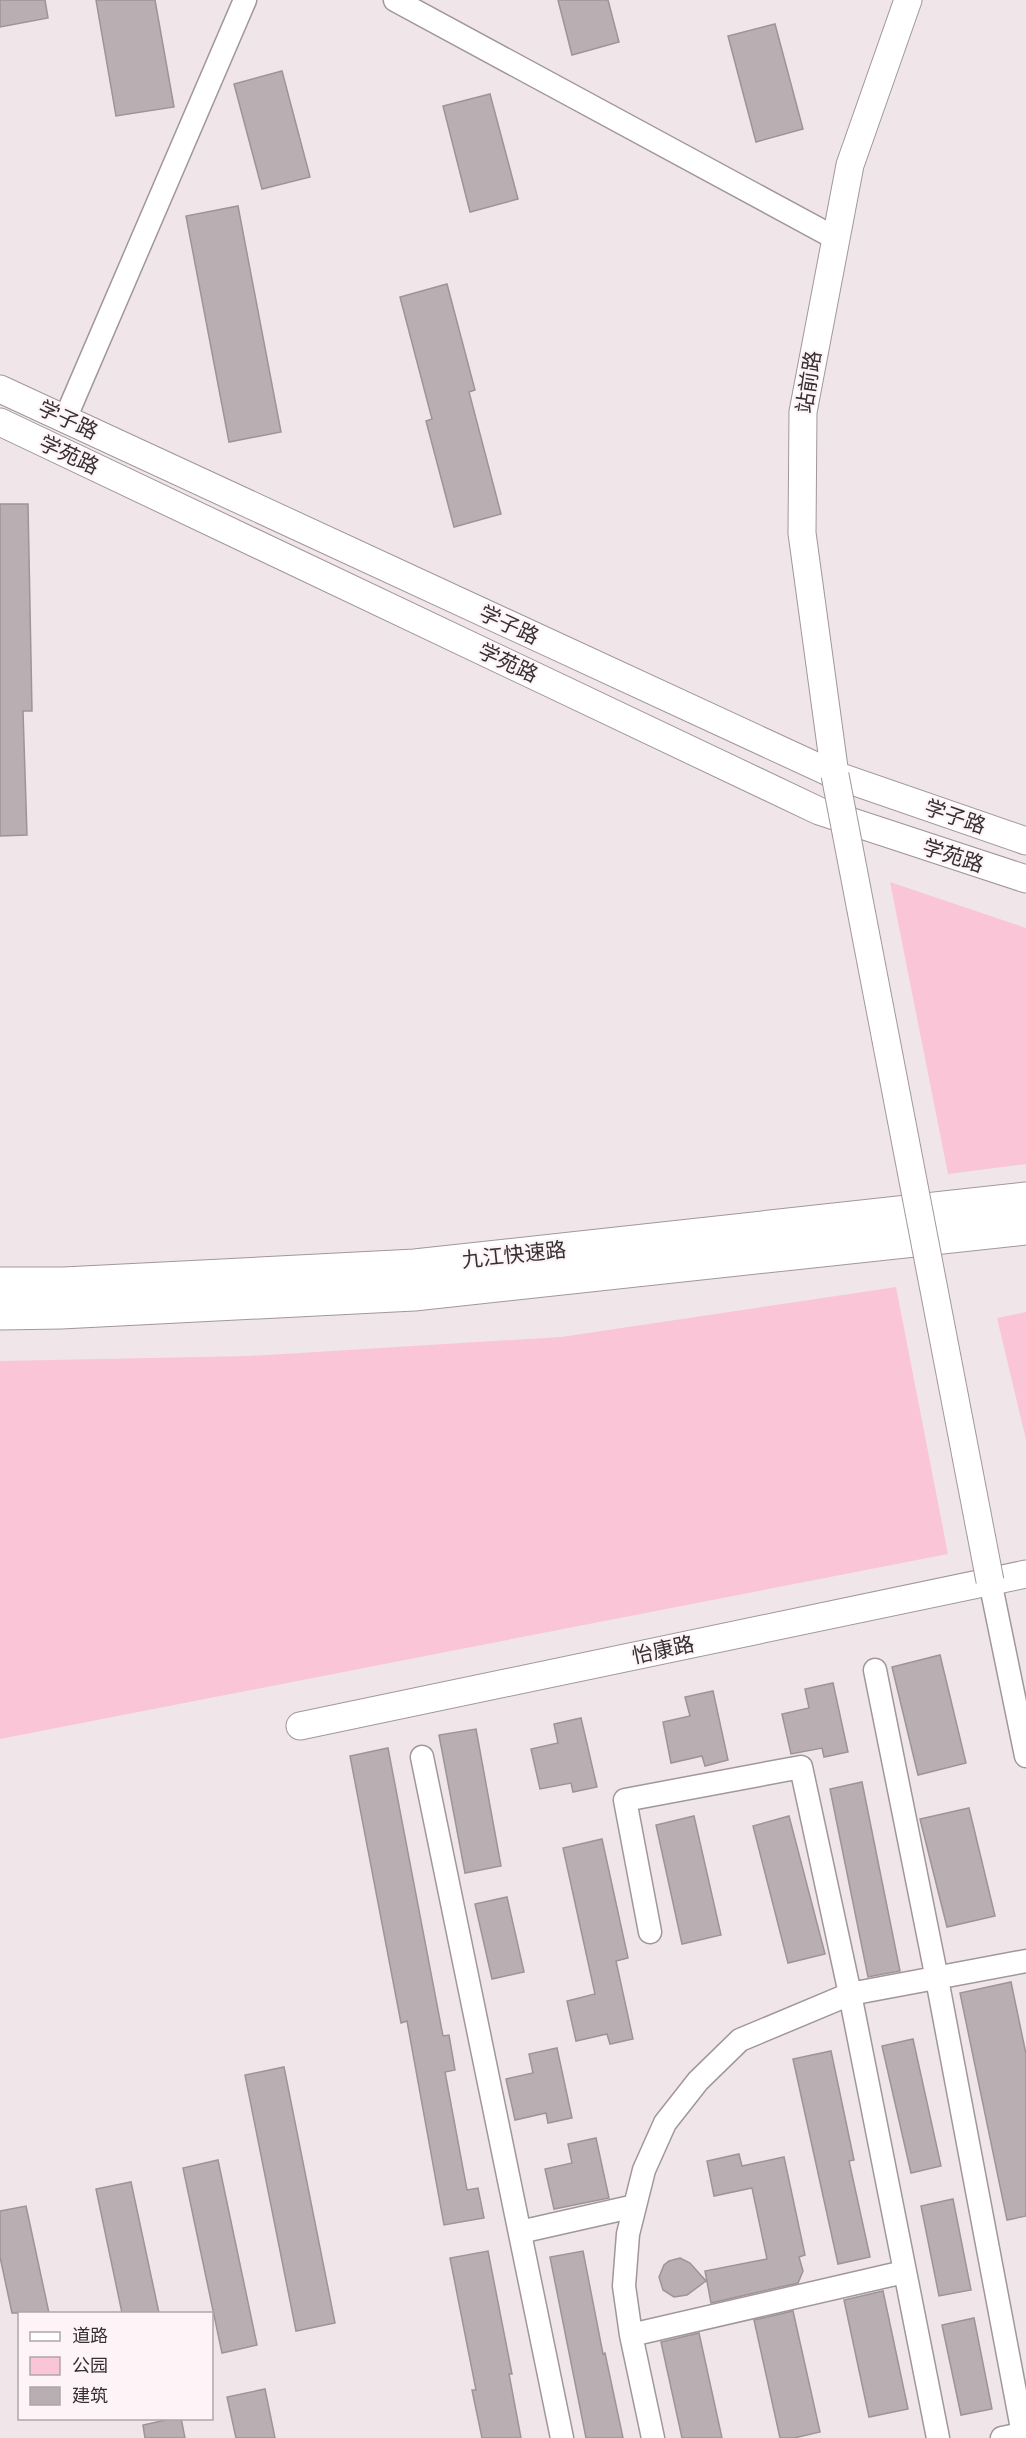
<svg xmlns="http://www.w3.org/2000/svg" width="1026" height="2438" font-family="'Space Grotesk','Noto Sans SC',sans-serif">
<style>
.green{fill:#fac6d7}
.building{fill:#b9afb2;stroke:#9e9497;stroke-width:1.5}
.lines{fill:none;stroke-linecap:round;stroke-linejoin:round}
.minor-casing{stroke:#a1979a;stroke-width:25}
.tertiary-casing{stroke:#a1979a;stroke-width:29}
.motorway-casing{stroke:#a1979a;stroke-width:35}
.minor{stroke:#fff;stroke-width:22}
.tertiary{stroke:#fff;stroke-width:27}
.motorway{stroke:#fff;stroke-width:33}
.tertiary-bridge-casing{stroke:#a1979a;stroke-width:29;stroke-linecap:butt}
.tertiary-bridge{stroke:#fff;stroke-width:27}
.labels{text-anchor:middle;stroke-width:4.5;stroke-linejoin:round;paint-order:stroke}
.street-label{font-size:21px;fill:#353132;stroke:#fef4f7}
</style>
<rect width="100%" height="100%" fill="#f0e6e9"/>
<path class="green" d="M890 882 1026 928V1164L948 1174Z
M896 1287 948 1554 0 1739V1361L248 1356 561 1337Z
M1026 1312V1440L997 1318Z"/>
<path class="building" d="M0 0H45L48 18 0 27Z
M96 0H155L174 107 116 116Z
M558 0H608L619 42 572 55Z
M775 24 803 129 756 142 728 36Z
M282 71 310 177 262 189 234 84Z
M490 94 518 199 470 212 443 106Z
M238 206 281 432 229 442 186 216Z
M447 284 475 390 469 392 501 514 454 527 426 421 432 419 400 297Z
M0 504H28L32 711H23L27 835 0 836Z
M940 1655 966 1763 918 1775 892 1667Z
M833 1683 848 1752 824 1757 822 1748 791 1754 782 1714 809 1708 805 1689Z
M713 1691 728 1760 705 1766 702 1756 671 1763 663 1722 690 1716 685 1697Z
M581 1718 597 1787 573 1792 571 1783 540 1789 531 1749 558 1743 554 1724Z
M476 1729 501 1866 465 1873 439 1735Z
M388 1748 443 2036 449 2035 455 2070 445 2072 467 2190 478 2188 484 2218 444 2225 407 2021 401 2023 350 1756Z
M862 1782 900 1971 868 1977 830 1789Z
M969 1808 995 1916 947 1927 920 1819Z
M694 1816 721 1935 682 1944 656 1825Z
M789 1816 825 1954 788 1963 753 1826Z
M602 1839 628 1958 616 1961 633 2039 610 2044 607 2034 576 2041 567 2001 595 1994 563 1848Z
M507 1897 524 1972 492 1979 475 1904Z
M1011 1982 1026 2054V2216L1007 2220 960 1993Z
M913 2039 941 2166 911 2173 882 2046Z
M557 2048 572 2118 548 2123 546 2113 515 2120 506 2079 533 2073 529 2054Z
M831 2051 854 2160 849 2161 870 2257 838 2264 793 2059Z
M284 2067 335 2323 296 2331 245 2075Z
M596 2138 609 2198 554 2209 545 2169 572 2163 568 2144Z
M739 2154 742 2166 784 2157 805 2255 799 2257 803 2271 798 2283 711 2303 705 2271 767 2259 752 2188 714 2196 707 2161Z
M218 2160 257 2345 222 2353 183 2168Z
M131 2182 159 2313H122L96 2189Z
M953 2199 971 2290 939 2296 921 2206Z
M26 2206 49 2313H12L0 2257V2211Z
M488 2251 512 2374H509L521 2438H482L472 2390H476L450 2258Z
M583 2251 603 2354 605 2353 623 2438H586L550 2257Z
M680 2258 690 2263 706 2281 687 2295 674 2297 663 2290 659 2277 664 2265 669 2261Z
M883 2291 908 2409 869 2417 844 2300Z
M793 2311 820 2432 794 2438H780L754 2320Z
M974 2318 992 2409 961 2415 942 2325Z
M699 2333 722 2438H682L661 2342Z
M265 2389 275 2438H236L227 2397Z
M175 2418H181L185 2438H145L143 2425Z"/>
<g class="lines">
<defs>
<path id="minor" d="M395 0 835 238
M65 419 245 0
M990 1581 1026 1756
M875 1670 937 1979 1023 2434
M422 1757 562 2438
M650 1932 625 1800 801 1767 850 1994 938 2438
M520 2232 635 2206
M631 2335 904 2272
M653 2438 631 2335 624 2286 628 2234 644 2170 665 2123 698 2081 740 2040 850 1994 1026 1961
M1002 2438 1026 2433"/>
<path id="tertiary" d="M0 389 835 775 1026 841
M0 422 819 811 1026 879
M835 775 802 533 803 412 850 165 908 0
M300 1726 1026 1574"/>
<path id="motorway" d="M0 1284H64L415 1266 1026 1199
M0 1313 61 1312 414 1294 1026 1228"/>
</defs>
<use href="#minor" class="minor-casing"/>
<use href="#tertiary" class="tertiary-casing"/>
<use href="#motorway" class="motorway-casing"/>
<use href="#minor" class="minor"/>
<use href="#tertiary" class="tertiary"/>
<use href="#motorway" class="motorway"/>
<defs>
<path id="tertiary-bridge" d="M835 775 990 1581"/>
</defs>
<use href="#tertiary-bridge" class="tertiary-bridge-casing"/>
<use href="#tertiary-bridge" class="tertiary-bridge"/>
</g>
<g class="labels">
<g class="street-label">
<text transform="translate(809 382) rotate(-81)" y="7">站前路</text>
<text transform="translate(68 420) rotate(25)" y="7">学子路</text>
<text transform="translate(69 455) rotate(25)" y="7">学苑路</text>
<text transform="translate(509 625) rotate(25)" y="7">学子路</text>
<text transform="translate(508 663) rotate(25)" y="7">学苑路</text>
<text transform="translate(955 817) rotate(19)" y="7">学子路</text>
<text transform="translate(953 856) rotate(18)" y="7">学苑路</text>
<text transform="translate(514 1255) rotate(-6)" y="7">九江快速路</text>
<text transform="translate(663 1650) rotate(-12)" y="7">怡康路</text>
</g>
</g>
<rect x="18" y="2312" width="195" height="108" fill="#fef4f7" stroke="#aea6a8" stroke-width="1.5"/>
<rect x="30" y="2332" width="30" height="9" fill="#ffffff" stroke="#aea6a8" stroke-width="1.5"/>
<text x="72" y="2342" font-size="18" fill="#353132">道路</text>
<rect x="30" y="2357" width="30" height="18" fill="#fac6d7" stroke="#aea6a8" stroke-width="1.5"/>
<text x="72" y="2372" font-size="18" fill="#353132">公园</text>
<rect x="30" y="2387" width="30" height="18" fill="#b9afb2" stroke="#aea6a8" stroke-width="1.5"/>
<text x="72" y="2402" font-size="18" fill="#353132">建筑</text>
</svg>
